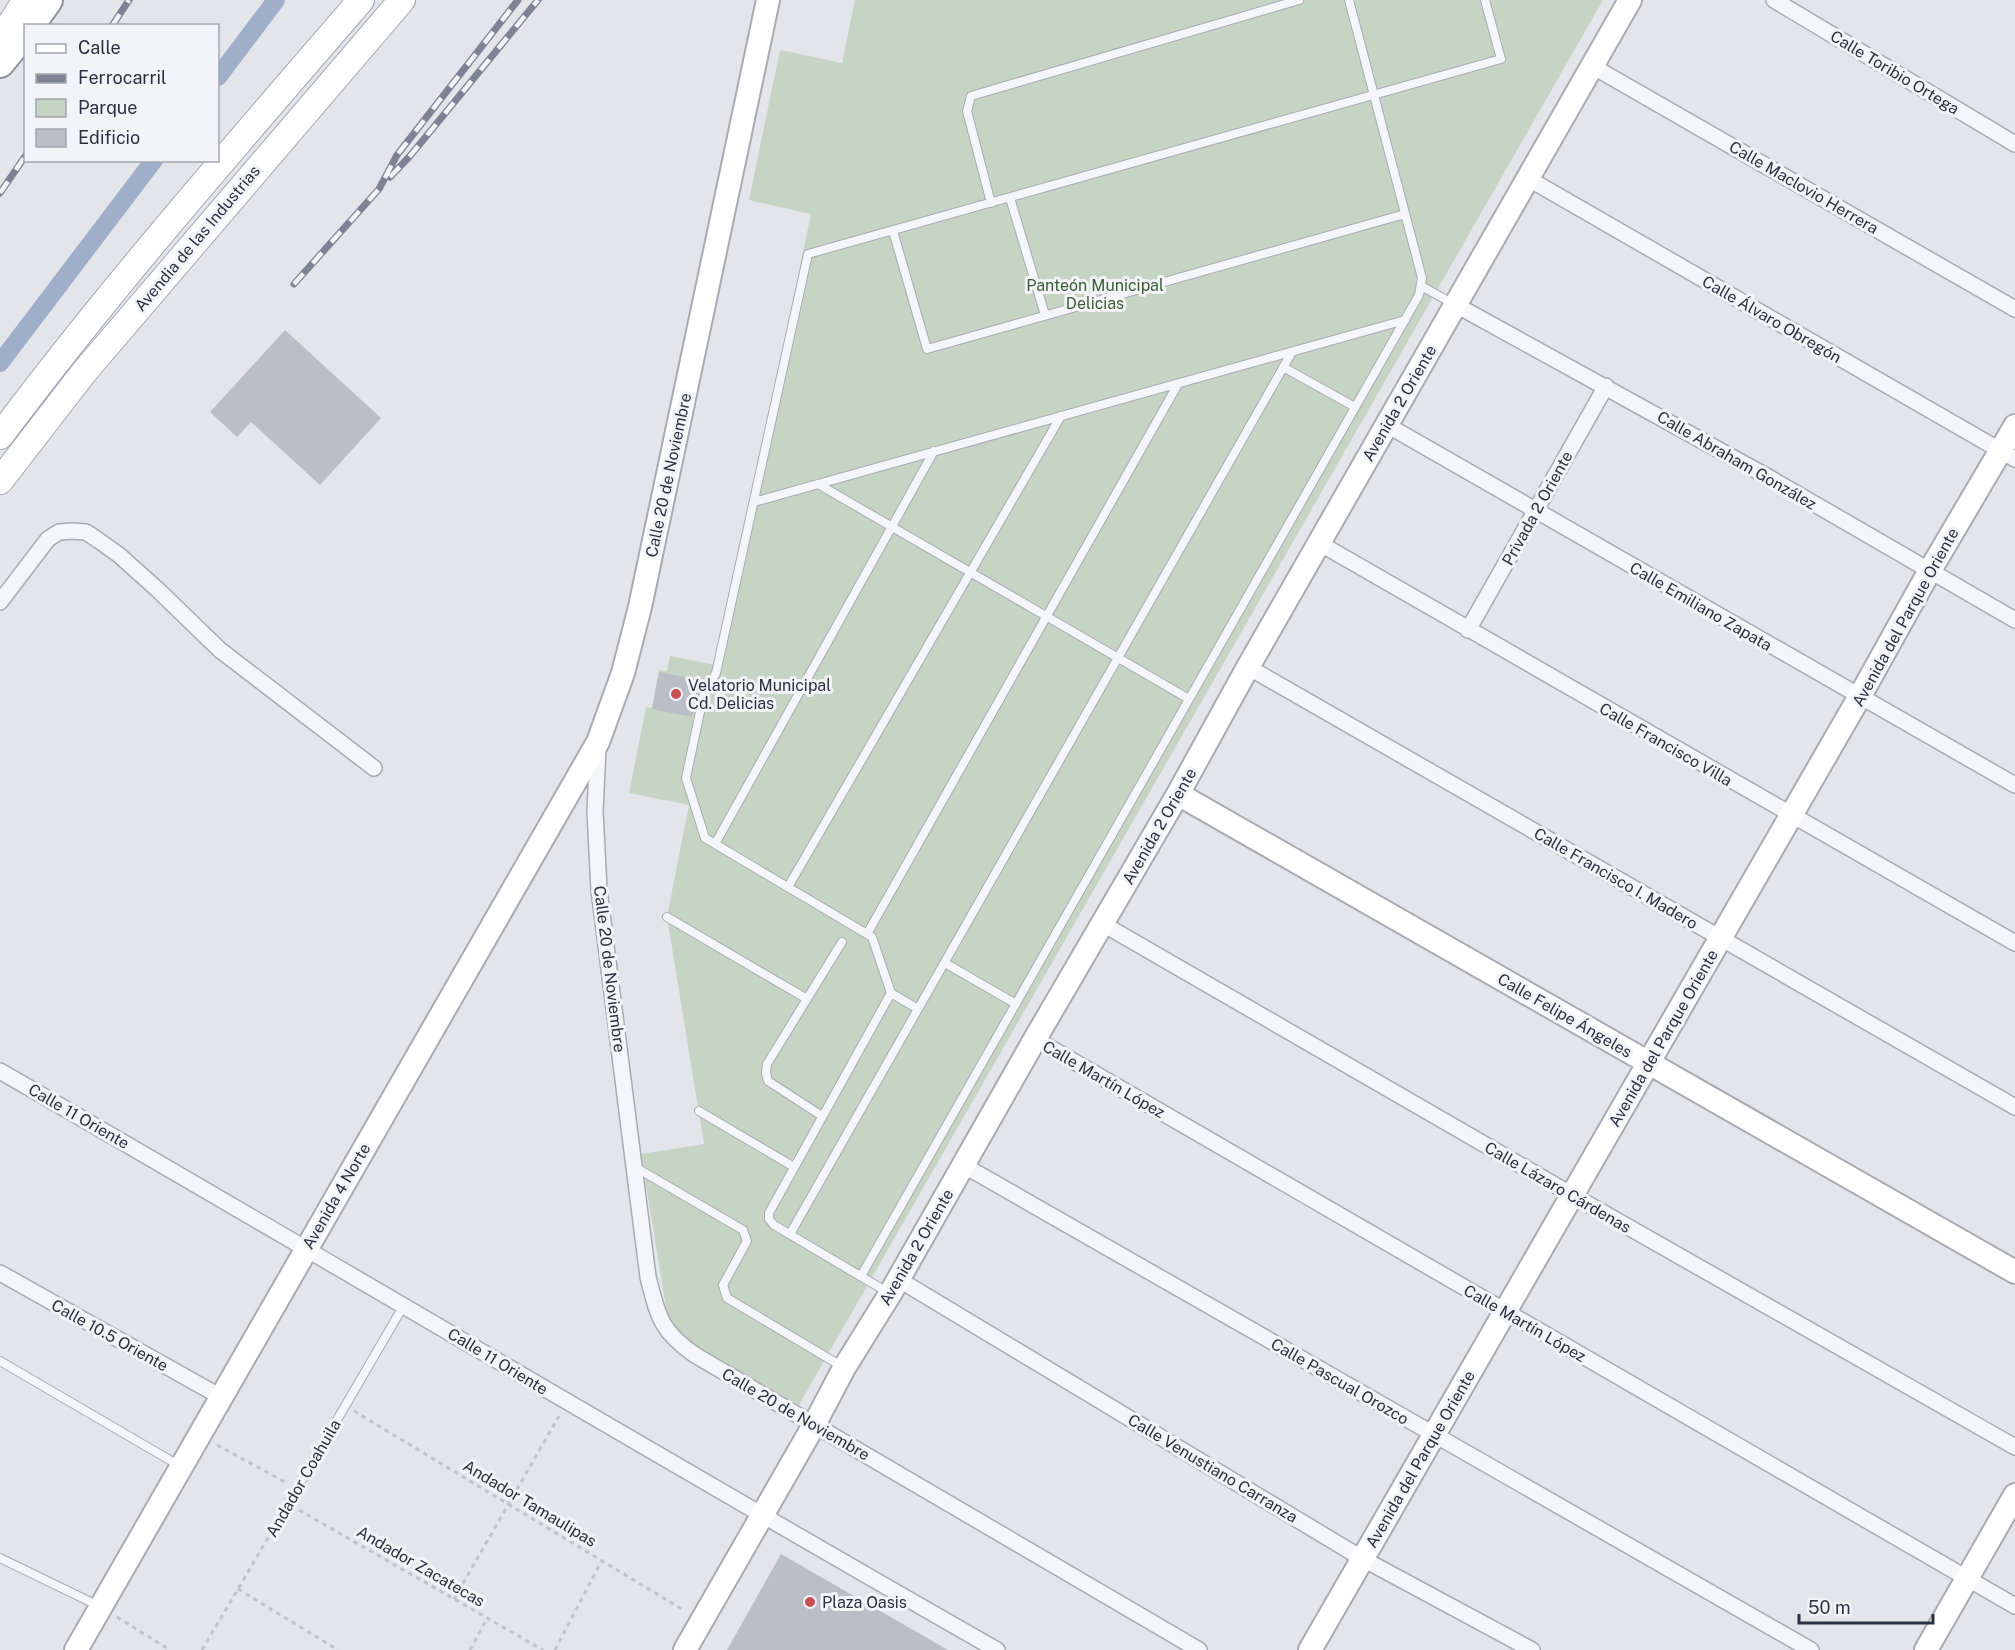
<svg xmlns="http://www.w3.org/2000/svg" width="2015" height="1650" font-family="'Public Sans',sans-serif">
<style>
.green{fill:#c6d4c4}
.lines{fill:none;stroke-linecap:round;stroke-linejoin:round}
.canal{stroke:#9fafc9;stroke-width:18}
.building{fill:#babec7}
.lane-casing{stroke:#a8abb4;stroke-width:10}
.street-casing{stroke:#a8abb4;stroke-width:18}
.secondary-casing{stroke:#a8abb4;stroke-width:26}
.primary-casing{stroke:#a2a8b6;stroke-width:28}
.highway-casing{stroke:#8b91a1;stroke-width:32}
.path{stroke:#c0c3c9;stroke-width:3;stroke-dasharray:4.5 4.5;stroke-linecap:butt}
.lane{stroke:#f5f6f9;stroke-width:8}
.street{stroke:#f5f6f9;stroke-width:15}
.secondary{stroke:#fff;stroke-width:22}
.primary{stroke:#fff;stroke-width:26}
.highway{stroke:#fff;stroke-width:28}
.rail-casing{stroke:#7d8394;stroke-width:7}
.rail{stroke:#f2f4f8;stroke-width:4.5;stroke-dasharray:14;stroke-linecap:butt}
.poi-dot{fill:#ca4d52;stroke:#f2f4f8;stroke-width:2}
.labels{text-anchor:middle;stroke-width:6;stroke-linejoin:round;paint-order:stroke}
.street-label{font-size:16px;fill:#2b3142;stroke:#f2f4f8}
.park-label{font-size:16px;fill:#3c5d39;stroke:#f2f4f8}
.poi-label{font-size:16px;fill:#2b3142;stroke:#f2f4f8;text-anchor:start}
</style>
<rect width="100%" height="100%" fill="#e3e5ea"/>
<path class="green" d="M855 0H1603L799 1405 670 1331 641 1154 704 1144 667 917 689 805 629 793 646 707 652 708 659 670 667 671 670 656 717 665 811 214 749 200 780 50 842 63Z"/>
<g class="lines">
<path class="canal" d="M218 77 276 0
M0 363 154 160"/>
</g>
<path class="building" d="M285 330 381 418 320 485 251 422 237 437 210 412Z
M659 672 700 680 692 717 652 709Z
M781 1554 948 1650H727Z"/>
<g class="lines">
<defs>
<path id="lane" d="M1010 198 1045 315
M991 203 967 111 971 96 1299 0
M893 231 927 349 1405 214
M1421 286 1454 304
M1283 367 1355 407
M818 484 1189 699
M754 502 1405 320
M715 844 934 451
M788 887 1061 416
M667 917 807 999
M867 934 1178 384
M945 963 1016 1004
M918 1009 891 993 872 937 705 838 686 778 704 693 716 673 808 254 1501 59 1485 0
M699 1111 794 1167
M822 1116 768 1081 766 1073 767 1064 842 942
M635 1167 743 1230 747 1241 723 1285 727 1298 843 1367
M790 1234 1292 352
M861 1276 1419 295 1422 278 1349 0
M889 1293 774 1225 769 1219V1213L891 993
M0 1361 180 1466
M288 1504 404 1305
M0 1558 99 1606"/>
<path id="street" d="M1774 0 2015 144
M1592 66 2015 309
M1529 179 2015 459
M1456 305 1768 477 2015 620
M1387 425 2015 785
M1319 543 2015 943
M0 602 48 539 59 532 72 531 86 532 98 540 119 555 158 590 220 650 374 768
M1468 630 1606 386
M1248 667 2015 1107
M598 748 595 811 599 890 648 1277C658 1316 660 1331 695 1355L1199 1650
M1103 924 1572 1195 2015 1447
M1035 1039 2015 1606
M0 1071C333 1263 663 1460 997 1650
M963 1165 1811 1650
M0 1273 221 1397
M898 1279 1363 1559 1532 1650"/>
<path id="secondary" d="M1178 794 2015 1272
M76 1650 598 742 623 673 640 607 768 0
M685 1650 814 1425 844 1368 890 1294 1035 1039 1178 794 1248 667 1630 0
M1310 1650 1860 696 1929 572 2015 426
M1926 1650 2015 1495"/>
<path id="primary" d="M0 40 26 0
M0 436C113 285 238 143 361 0
M0 481 85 371 402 0"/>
<path id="highway" d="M30 26 48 0
M0 63 26 31"/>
</defs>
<use href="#lane" class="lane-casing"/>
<use href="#street" class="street-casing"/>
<use href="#secondary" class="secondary-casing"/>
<use href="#primary" class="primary-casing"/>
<use href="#highway" class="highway-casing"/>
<path class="path" d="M354 1411 685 1611
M217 1445 287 1483
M299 1510 543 1650
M238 1589 338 1650
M454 1599 559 1416
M117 1617 170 1650
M202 1650 282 1514
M470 1650 487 1618
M555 1650 602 1560"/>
<use href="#lane" class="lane"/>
<use href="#street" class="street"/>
<use href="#secondary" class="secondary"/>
<use href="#primary" class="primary"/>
<use href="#highway" class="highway"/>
<defs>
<path id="rail" d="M112 26 129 0
M390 177 410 156 538 0
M0 193 26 155
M294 284 379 189 397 155 518 0"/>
</defs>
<use href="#rail" class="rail-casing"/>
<use href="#rail" class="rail"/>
</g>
<g class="poi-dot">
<circle cx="676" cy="694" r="6"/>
<circle cx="810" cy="1602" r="6"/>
</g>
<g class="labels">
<g class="street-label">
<text transform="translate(1895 72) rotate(31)" y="6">Calle Toribio Ortega</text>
<text transform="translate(1804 187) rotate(30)" y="6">Calle Maclovio Herrera</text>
<text transform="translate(197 238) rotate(-50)" y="6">Avendia de las Industrias</text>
<text transform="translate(1772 319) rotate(30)" y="6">Calle Álvaro Obregón</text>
<text transform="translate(1399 403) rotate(-60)" y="6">Avenida 2 Oriente</text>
<text transform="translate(1737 460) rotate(30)" y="6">Calle Abraham González</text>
<text transform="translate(668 475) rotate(-78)" y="6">Calle 20 de Noviembre</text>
<text transform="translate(1537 508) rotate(-61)" y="6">Privada 2 Oriente</text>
<text transform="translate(1701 606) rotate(30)" y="6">Calle Emiliano Zapata</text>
<text transform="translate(1905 617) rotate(-61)" y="6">Avenida del Parque Oriente</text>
<text transform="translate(1666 744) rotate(30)" y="6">Calle Francisco Villa</text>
<text transform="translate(1159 826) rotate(-60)" y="6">Avenida 2 Oriente</text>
<text transform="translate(1616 878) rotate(30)" y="6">Calle Francisco I. Madero</text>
<text transform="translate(610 969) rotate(83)" y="6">Calle 20 de Noviembre</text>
<text transform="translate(1565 1015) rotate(30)" y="6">Calle Felipe Ángeles</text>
<text transform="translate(1663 1038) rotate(-60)" y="6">Avenida del Parque Oriente</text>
<text transform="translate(1104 1079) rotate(30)" y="6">Calle Martín López</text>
<text transform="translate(79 1116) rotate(30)" y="6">Calle 11 Oriente</text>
<text transform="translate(1558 1187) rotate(30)" y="6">Calle Lázaro Cárdenas</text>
<text transform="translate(336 1196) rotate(-60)" y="6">Avenida 4 Norte</text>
<text transform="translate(916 1247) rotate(-60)" y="6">Avenida 2 Oriente</text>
<text transform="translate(1525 1323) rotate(30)" y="6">Calle Martín López</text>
<text transform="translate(110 1335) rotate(29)" y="6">Calle 10.5 Oriente</text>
<text transform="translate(498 1361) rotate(31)" y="6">Calle 11 Oriente</text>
<text transform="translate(1340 1381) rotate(30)" y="6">Calle Pascual Orozco</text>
<text transform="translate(796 1414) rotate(30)" y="6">Calle 20 de Noviembre</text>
<text transform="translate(1420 1459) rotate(-60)" y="6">Avenida del Parque Oriente</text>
<text transform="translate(1213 1468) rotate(31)" y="6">Calle Venustiano Carranza</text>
<text transform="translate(303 1478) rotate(-60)" y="6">Andador Coahuila</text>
<text transform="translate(530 1503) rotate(31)" y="6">Andador Tamaulipas</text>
<text transform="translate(421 1566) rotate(30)" y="6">Andador Zacatecas</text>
</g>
<g class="park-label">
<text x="1095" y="291">Panteón Municipal<tspan x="1095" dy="18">Delicias</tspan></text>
</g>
<g class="poi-label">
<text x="688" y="691">Velatorio Municipal<tspan x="688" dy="18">Cd. Delicias</tspan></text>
<text x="822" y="1608">Plaza Oasis</text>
</g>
</g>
<rect x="24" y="24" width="195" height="138" fill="#f2f4f8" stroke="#a2a6af" stroke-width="1.5"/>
<rect x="36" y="44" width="30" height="9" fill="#ffffff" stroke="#a2a6af" stroke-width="1.5"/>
<text x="78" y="54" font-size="18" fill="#2b3142">Calle</text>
<rect x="36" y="74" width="30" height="9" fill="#7d8394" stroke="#a2a6af" stroke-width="1.5"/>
<text x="78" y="84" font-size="18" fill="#2b3142">Ferrocarril</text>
<rect x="36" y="99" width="30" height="18" fill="#c6d4c4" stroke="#a2a6af" stroke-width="1.5"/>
<text x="78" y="114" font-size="18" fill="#2b3142">Parque</text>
<rect x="36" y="129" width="30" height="18" fill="#babec7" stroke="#a2a6af" stroke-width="1.5"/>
<text x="78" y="144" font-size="18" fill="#2b3142">Edificio</text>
<path d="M1799 1614v9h134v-9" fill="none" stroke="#2b3142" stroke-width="3"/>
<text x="1808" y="1614" font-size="18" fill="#2b3142" stroke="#f2f4f8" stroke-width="4.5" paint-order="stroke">50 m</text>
</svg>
